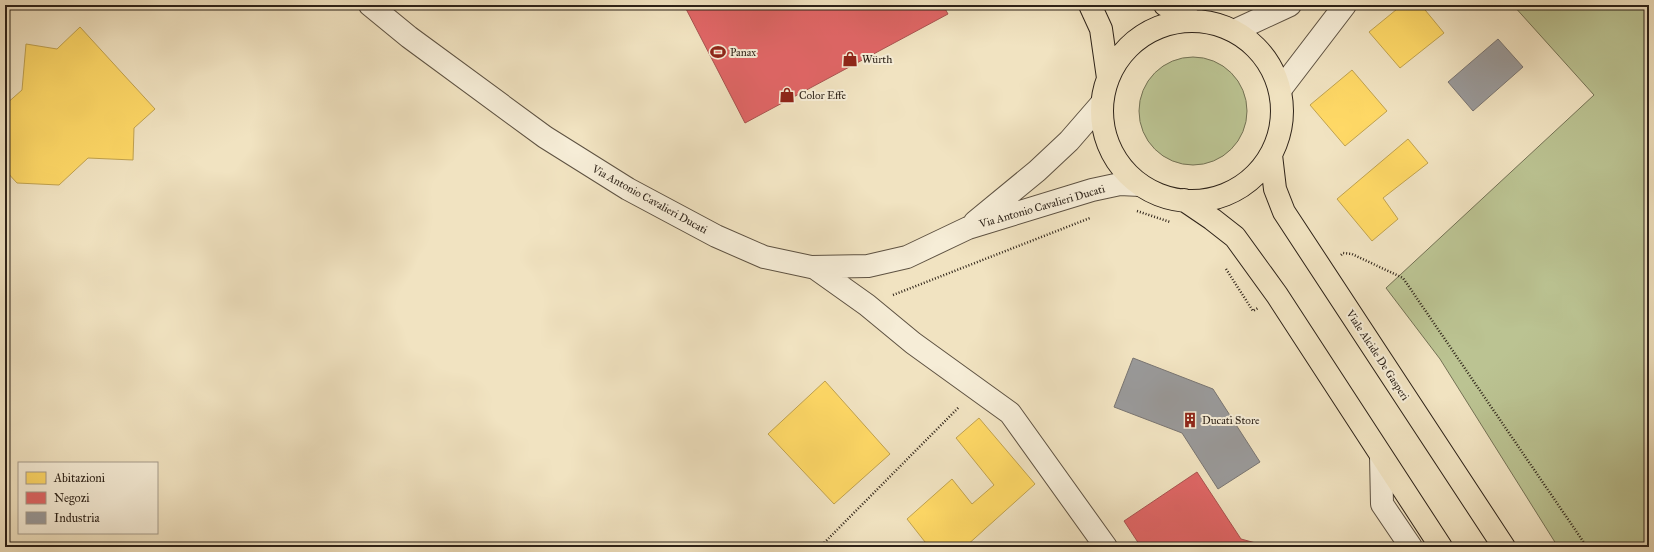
<svg xmlns="http://www.w3.org/2000/svg" width="1654" height="552" font-family="'IM FELL Great Primer',serif">
<style>
.green{fill:#bbc392;stroke:#747255}
.homes{fill:#ffd966;stroke:#c0a24f}
.shops{fill:#e06666;stroke:#aa524f}
.industry{fill:#999;stroke:#797572}
.lines{fill:none;stroke-linecap:round;stroke-linejoin:round}
.minor-casing{stroke:#5e5242;stroke-width:24}
.major-casing{stroke:#2d2218;stroke-width:24}
.path{stroke:#2d2218;stroke-width:2.5;stroke-dasharray:1 2;stroke-linecap:butt}
.minor{stroke:#f6edd7;stroke-width:22}
.major{stroke:#f1e3c1;stroke-width:22}
.labels{text-anchor:middle;stroke-width:4;stroke-linejoin:round;paint-order:stroke}
.poi-label{font-size:11px;fill:#2d2218;stroke:#f6edd7;text-anchor:start}
.street-label{font-size:11px;fill:#2d2218;stroke:#f6edd7}
</style>
<rect width="100%" height="100%" fill="#f1e3c1"/>
<filter id="stains"><feTurbulence type="fractalNoise" baseFrequency=".005" numOctaves="4"/><feColorMatrix values="0 0 0 0 .2 0 0 0 0 .09 0 0 0 0 .02 0 0 0 .5 -.17"/></filter>
<radialGradient id="worn" r=".72"><stop offset=".6" stop-color="#630" stop-opacity="0"/><stop offset="1" stop-color="#630" stop-opacity=".3"/></radialGradient>
<path class="green" d="M1513 5H1649V547H1558L1440 359 1386 288 1594 95Z
M1139 111a54 54 0 1 1 108 0a54 54 0 1 1-108 0Z"/>
<path class="homes" d="M1402 5H1421L1444 33 1400 68 1369 32Z
M80 27 155 109 134 128 133 160 88 158 59 185 17 183 5 170V105L22 90 26 44 57 49Z
M1352 70 1387 111 1345 146 1310 105Z
M1408 139 1428 163 1383 198 1398 219 1372 241 1337 199Z
M825 381 890 454 834 504 768 434Z
M979 418 1035 484 965 547H929L907 519 952 479 972 504 994 485 956 438Z"/>
<path class="shops" d="M684 5H943L948 14 745 123Z
M1197 472 1241 539 1263 545V547H1141L1124 521Z"/>
<path class="industry" d="M1498 39 1523 67 1473 111 1448 82Z
M1133 358 1213 389 1260 462 1218 489 1182 433 1114 407Z"/>
<g class="lines">
<defs>
<path id="minor" d="M370 5 409 37 545 137 628 189 716 236 764 257 811 267 868 266 907 257 968 228 1092 190 1120 184 1140 185
M1234 31 1290 5
M1280 90 1345 5
M975 222 1037 171 1069 141 1102 103
M815 268 867 305 913 343 1010 413 1106 547
M1381 456 1382 504 1411 547"/>
<path id="major" d="M1090 5 1101 29 1108 78
M1165 5 1192 20
M1102 111a90 90 0 1 1 180 0a90 90 0 1 1-180 0Z
M1271 155 1275 189 1284 212 1504 547
M1184 200 1212 219 1235 237 1277 295 1441 547"/>
</defs>
<use href="#minor" class="minor-casing"/>
<use href="#major" class="major-casing"/>
<path class="path" d="M1137 211 1170 222
M1341 255 1343 253 1352 254 1403 278 1587 547
M1226 269 1253 311 1258 308
M893 295 1090 218
M820 547 959 407"/>
<use href="#minor" class="minor"/>
<use href="#major" class="major"/>
</g>
<defs>
<symbol id="stadium-bare" viewBox="-9 -9 18 18"><path d="M0-5a6.5 5 0 1 0 0 10a6.5 5 0 1 0 0-10ZM-3.5-1.8h7v3.6h-7Z" fill="#8f2418" stroke="#f6edd7" stroke-width="2.5" paint-order="stroke"/></symbol>
<symbol id="shop-bare" viewBox="-9 -9 18 18"><path d="M-5-2.5h2.3a2.7 3.5 0 0 1 5.4 0H5L5.5 6h-11ZM-1.5-2.5h3a1.5 2.3 0 0 0-3 0Z" fill="#8f2418" stroke="#f6edd7" stroke-width="2.5" paint-order="stroke"/></symbol>
<symbol id="building-bare" viewBox="-9 -9 18 18"><path d="M-4-6H4V6H1V3H-1V6H-4ZM-2.5-4.3h1.7v1.8h-1.7ZM.8-4.3h1.7v1.8H.8ZM-2.5-1h1.7V.8h-1.7ZM.8-1h1.7V.8H.8Z" fill="#8f2418" stroke="#f6edd7" stroke-width="2.5" paint-order="stroke"/></symbol>
</defs>
<g fill-rule="evenodd">
<use href="#stadium-bare" x="707" y="41" width="22" height="22"/>
<use href="#shop-bare" x="839" y="48" width="22" height="22"/>
<use href="#shop-bare" x="776" y="84" width="22" height="22"/>
<use href="#building-bare" x="1179" y="409" width="22" height="22"/>
</g>
<g class="labels">
<g class="poi-label">
<text x="730" y="56">Panax</text>
<text x="862" y="63">Würth</text>
<text x="799" y="99">Color Effe</text>
<text x="1202" y="424">Ducati Store</text>
</g>
<g class="street-label">
<text transform="translate(650 199) rotate(29)" y="4">Via Antonio Cavalieri Ducati</text>
<text transform="translate(1042 206) rotate(-16)" y="4">Via Antonio Cavalieri Ducati</text>
<text transform="translate(1378 355) rotate(57)" y="4">Viale Alcide De Gasperi</text>
</g>
</g>
<rect width="1654" height="552" fill="none" stroke="#f1e3c1" stroke-width="20"/>
<rect x="6" y="6" width="1642" height="540" fill="none" stroke="#2d2218" stroke-width="2"/>
<rect x="10" y="10" width="1634" height="532" fill="none" stroke="#2d2218"/>
<rect x="18" y="462" width="140" height="72" fill="#f6edd7" stroke="#a69c8b"/>
<rect x="26" y="472" width="20" height="12" fill="#ffd966" stroke="#a69c8b"/>
<text x="54" y="482" font-size="12" fill="#2d2218">Abitazioni</text>
<rect x="26" y="492" width="20" height="12" fill="#e06666" stroke="#a69c8b"/>
<text x="54" y="502" font-size="12" fill="#2d2218">Negozi</text>
<rect x="26" y="512" width="20" height="12" fill="#999999" stroke="#a69c8b"/>
<text x="54" y="522" font-size="12" fill="#2d2218">Industria</text>
<rect width="100%" height="100%" filter="url(#stains)"/>
<rect width="100%" height="100%" fill="url(#worn)"/>
</svg>
